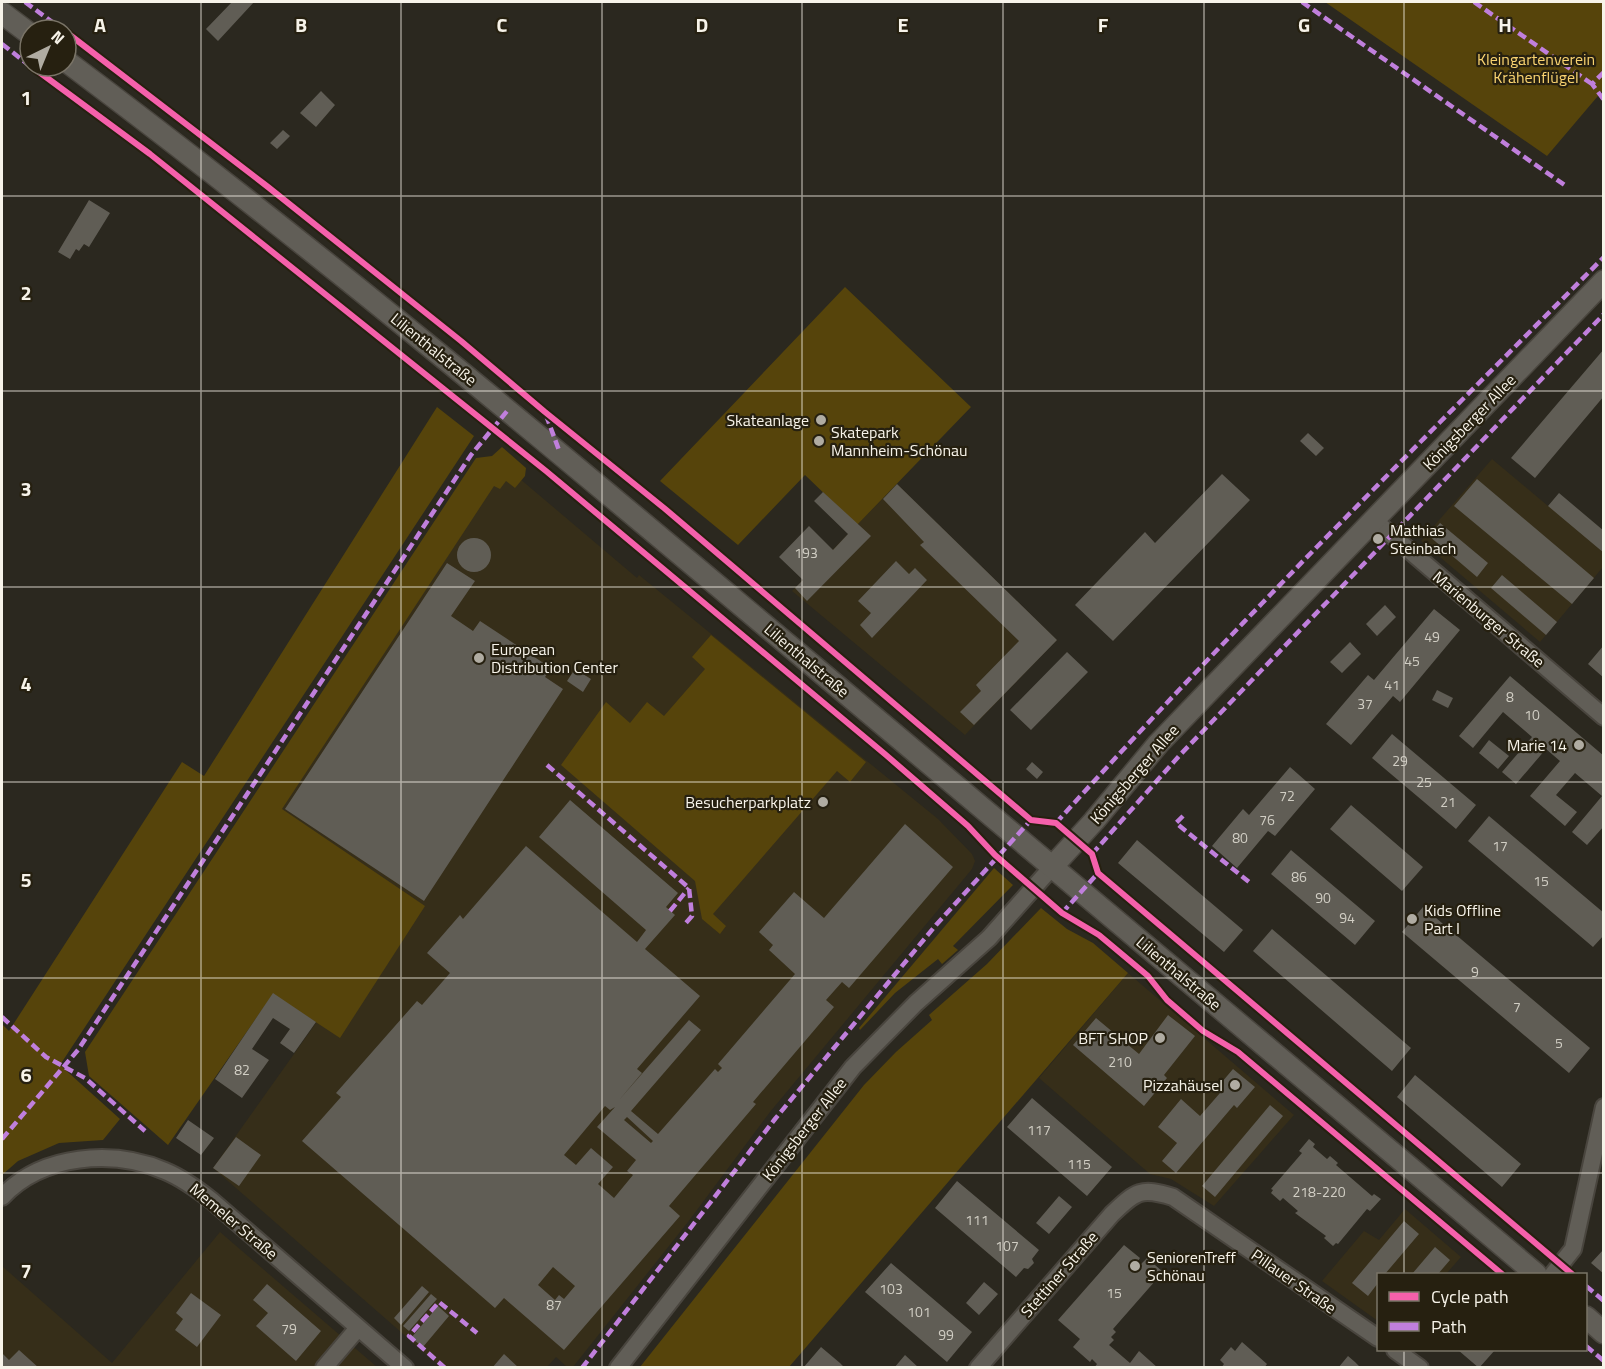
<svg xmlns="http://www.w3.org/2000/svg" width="1605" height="1369" font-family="'Titillium Web',sans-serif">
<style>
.built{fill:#362e19}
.green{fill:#56440b}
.building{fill:#605d55;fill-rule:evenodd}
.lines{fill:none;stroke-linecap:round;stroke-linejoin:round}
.minor-casing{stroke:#49453e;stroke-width:20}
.tertiary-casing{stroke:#49453e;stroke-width:24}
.minor{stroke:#615e57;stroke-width:16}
.tertiary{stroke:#615e57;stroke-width:21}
.quiet{stroke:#c07fdc;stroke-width:4.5;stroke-dasharray:9 4.5;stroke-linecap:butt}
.cycleway-casing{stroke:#262010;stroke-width:10}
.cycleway{stroke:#f560ab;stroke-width:6}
.grid{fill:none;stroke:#f7f3e9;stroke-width:1.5;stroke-opacity:0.55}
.poi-dot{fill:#b0aca2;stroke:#262010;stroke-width:2}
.labels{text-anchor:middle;stroke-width:4.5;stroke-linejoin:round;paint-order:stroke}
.number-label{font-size:14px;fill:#d1cec4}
.park-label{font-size:16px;fill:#f9d370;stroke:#262010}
.street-label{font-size:16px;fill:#f7f3e9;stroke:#262010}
.poi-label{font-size:16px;fill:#f7f3e9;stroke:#262010;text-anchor:end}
.grid-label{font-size:20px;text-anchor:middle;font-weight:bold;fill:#f7f3e9;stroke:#262010;stroke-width:4.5;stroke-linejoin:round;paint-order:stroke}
</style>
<rect width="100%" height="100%" fill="#2b281f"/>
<path class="built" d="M493 456 637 578 639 575 938 819 972 854 975 861 972 869 770 1112 688 1222 573 1367H567L556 1357 547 1367H441L213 1168 316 1023 274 994 116 1085Z
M1492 459 1548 506 1603 531V567L1540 642 1421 541Z
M897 484 1057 640 965 735 792 591Z
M1128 973 1294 1115 1214 1206 1171 1179 1150 1174 1039 1078Z
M1405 1209 1461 1257 1446 1274H1378V1321L1322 1281 1364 1231 1379 1240Z
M220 1232 377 1367H2V1266L112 1363Z"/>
<path class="green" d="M1325 2H1603V90L1547 156Z
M845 287 971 407 857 525 805 475 738 545 660 481Z
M437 407 474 436 60 1065 120 1119 103 1140 59 1143 18 1161 2 1175V1024L9 1031 182 762 204 776Z
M502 447 526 468 525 476 515 488 506 481 500 489 494 486 282 809 425 906 340 1038 273 994 168 1145 89 1076 85 1052 476 458 492 456Z
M711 635 866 762 850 782 837 771 713 914 726 926 720 934 702 919 695 881 561 765 606 702 630 723 647 702 664 716 705 669 692 657Z
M994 868 1013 885 953 946 958 950 942 964 938 959 895 993 860 1030 859 1028Z
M1041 908 1067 929 1093 943 1128 973 789 1367H640L864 1085 896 1052 932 1020 929 1015 987 964Z"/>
<path class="building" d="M232 2H254L218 41 206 29Z
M321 91 335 105 316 127 300 113Z
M283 130 290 136 277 149 270 143Z
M89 200 110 213 89 247 84 244 79 251 76 249 70 259 58 252Z
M1604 349V396L1535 478 1511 458Z
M1308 433 1324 448 1316 456 1300 441Z
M1222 474 1250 500 1113 641 1075 605 1145 532 1155 543Z
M1477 479 1594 578 1572 604 1454 506Z
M897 484 1057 640 974 725 960 712 981 691 976 685 1019 641 920 545 924 542 883 499Z
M823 492 871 536 807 601 795 588 803 580 779 557 809 526 833 550 848 534 814 501Z
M1559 493 1604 531V553L1548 506Z
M1440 523 1488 563 1477 577 1429 536Z
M457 555a17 17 0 1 1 34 0a17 17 0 1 1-34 0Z
M896 561 909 574 915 568 927 580 872 638 860 625 871 613 858 601Z
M447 563 475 581 451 616 473 631 480 621 551 668 545 677 563 689 424 901 285 809Z
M1502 575 1557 622 1546 635 1491 588Z
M1385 605 1396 617 1377 636 1366 624Z
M1434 609 1460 630 1400 702 1393 696 1351 745 1326 724 1368 675 1374 680Z
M1350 642 1361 654 1342 673 1330 662Z
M1604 645V678L1588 664Z
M1067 652 1088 672 1031 730 1010 710Z
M575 669 591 679 583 692 567 681Z
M1510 676 1604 756V826L1587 845 1572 832 1602 796 1575 773 1556 795 1577 812 1565 826 1530 796 1560 761 1546 749 1516 784 1502 772 1532 737 1503 712 1473 748 1459 736Z
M1437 690 1453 698 1448 708 1432 700Z
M1392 734 1476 805 1456 829 1372 758Z
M1489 740 1509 756 1498 769 1479 753Z
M1032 762 1043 772 1037 779 1026 769Z
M1290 767 1315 789 1275 836 1268 831 1237 868 1212 846 1243 809 1249 815Z
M570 800 678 893 666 907 675 915 645 949 700 996 637 1069 642 1073 619 1100 689 1020 701 1030 631 1111 658 1134 715 1069 718 1072 722 1068 718 1064 795 974 769 950 773 945 759 932 794 892 824 918 905 824 953 867 849 988 842 982 826 1000 834 1007 753 1102 756 1104 669 1206 680 1216 564 1350 504 1298 495 1308 302 1141 341 1097 336 1093 417 1001 422 1005 450 973 427 953 460 915 463 919 526 846 637 942 646 930 539 837ZM605 1106 610 1110 615 1107 597 1127 636 1160 627 1171 633 1175 614 1198 598 1184 613 1167 591 1148 576 1165 564 1155ZM627 1117 653 1141 651 1143 624 1120ZM553 1267 575 1286 564 1299 559 1295 555 1300 538 1285Z
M1351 805 1423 867 1402 891 1330 829Z
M1489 816 1604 913V935L1593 947 1468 841Z
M1137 840 1243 930 1224 952 1118 863Z
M1291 850 1375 921 1355 945 1271 874Z
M1423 907 1590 1048 1569 1073 1402 932Z
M1272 929 1411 1048 1392 1071 1253 951Z
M273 993 316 1022 294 1053 280 1043 290 1029 273 1018 252 1049 269 1060 242 1098 215 1079Z
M1168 1015 1195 1036 1164 1075 1167 1078 1144 1106 1073 1045 1096 1018 1139 1054Z
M1233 1069 1255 1087 1237 1108 1234 1105 1176 1173 1162 1161 1177 1143 1158 1127 1181 1099 1200 1116 1220 1093 1216 1089Z
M1415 1075 1521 1164 1502 1187 1397 1097Z
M1032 1098 1112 1167 1087 1196 1007 1127Z
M1270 1105 1283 1116 1215 1197 1202 1186Z
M188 1120 214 1138 201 1155 176 1138Z
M236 1137 261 1155 239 1186 213 1168Z
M1309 1139 1315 1144 1313 1147 1327 1159 1330 1156 1338 1163 1336 1165 1372 1196 1374 1194 1381 1199 1370 1211 1367 1209 1338 1244 1336 1243 1333 1246 1324 1238 1326 1236 1295 1213 1298 1211 1283 1198 1280 1201 1271 1193 1273 1190 1271 1189 1302 1153 1299 1151Z
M957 1181 1039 1250 1032 1259 1034 1263 1028 1269 1024 1268 1016 1277 935 1208Z
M1059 1196 1072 1207 1049 1234 1036 1223Z
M1404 1221 1419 1234 1385 1274H1378V1283L1368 1296 1352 1283Z
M1124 1245 1140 1258 1138 1261 1141 1264 1147 1258 1163 1272 1113 1329 1116 1332 1111 1337 1114 1340 1109 1345 1130 1363 1139 1351 1158 1368H1094L1097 1364 1092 1359 1090 1362 1073 1347 1080 1339 1058 1320Z
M1435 1247 1450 1260 1438 1274H1412Z
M1604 1249V1274L1591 1263Z
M891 1263 972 1332 947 1362 865 1292Z
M984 1282 998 1294 979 1315 966 1303Z
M267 1284 321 1331 296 1361 256 1326 268 1313 253 1300Z
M422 1286 429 1292 401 1325 394 1318Z
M191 1293 221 1315 197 1347 175 1330 183 1319 176 1313Z
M431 1294 437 1299 409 1331 403 1326Z
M438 1306 449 1316 423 1347 411 1338Z
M1242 1342 1267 1364 1264 1368H1221L1224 1364 1220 1360 1231 1347 1235 1351Z
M821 1347 840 1363 845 1368H803Z
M19 1350 39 1368H2V1353L9 1360Z
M1458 1350H1495L1479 1368Z
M504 1354 519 1368H492Z
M905 1355 919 1368H894Z
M1348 1356 1355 1362 1361 1368H1338Z"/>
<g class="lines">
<defs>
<path id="minor" d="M1375 521 1604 717
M2 1197C42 1154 113 1149 165 1171 182 1178 197 1189 211 1200L405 1368
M1553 1274 1573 1249 1604 1107
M1395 1350 1420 1368
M324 1368 358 1328
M618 1368 853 1067 916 1003 989 938 1053 866
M978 1368 1112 1214C1136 1191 1141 1187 1173 1197L1378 1338"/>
<path id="tertiary" d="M2 13 30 34
M66 61C324 254 571 462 818 670 1057 871 1297 1072 1536 1274
M1053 866 1094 821 1158 744 1604 281
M1586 1317 1604 1333"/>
</defs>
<use href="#minor" class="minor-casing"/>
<use href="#tertiary" class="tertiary-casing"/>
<use href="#minor" class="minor"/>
<use href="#tertiary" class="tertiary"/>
<path class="quiet" d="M25 2 63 30
M1302 2 1566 186
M1474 2 1592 84
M2 44 30 66
M1604 72 1592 84 1604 100
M546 415 560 453
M547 765 689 888 692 916 685 924
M1183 816 1176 823 1249 882
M1056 823C1232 628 1419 444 1604 257
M1092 854 1179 756 1604 314
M670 911 689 888
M1062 913 1098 873
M2 1017 46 1057 85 1078 145 1131
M2 1139 78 1050 471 455 508 410
M1586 1286 1604 1301
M1586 1346 1604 1361
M445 1368 409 1336 439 1302 477 1333
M582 1368 775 1119 936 925 1031 820"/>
<defs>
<path id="cycleway" d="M66 32 268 187 461 341 545 412 664 508 1031 820 1056 823 1092 854 1098 873 1572 1274
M31 66 150 154 546 471 886 755 968 826 995 855 1062 913 1099 935 1148 976 1167 1000 1203 1031 1238 1052 1502 1274"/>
</defs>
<use href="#cycleway" class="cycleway-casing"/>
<use href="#cycleway" class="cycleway"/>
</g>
<path class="grid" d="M201 2V1368M401 2V1368M602 2V1368M802 2V1368M1003 2V1368M1204 2V1368M1404 2V1274M2 196H1604M2 391H1604M2 587H1604M2 782H1604M2 978H1604M2 1173H1604M1404 1350V1368"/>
<g class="poi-dot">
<circle cx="821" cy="420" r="6"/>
<circle cx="819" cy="441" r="6"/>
<circle cx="1378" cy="539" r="6"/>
<circle cx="479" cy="658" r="6"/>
<circle cx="1579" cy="745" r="6"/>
<circle cx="823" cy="802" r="6"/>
<circle cx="1412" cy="919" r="6"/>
<circle cx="1160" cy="1038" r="6"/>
<circle cx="1235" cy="1085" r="6"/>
<circle cx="1135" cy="1266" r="6"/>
</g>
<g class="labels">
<g class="number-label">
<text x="806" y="558">193</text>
<text x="1432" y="642">49</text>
<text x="1412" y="666">45</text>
<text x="1392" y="690">41</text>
<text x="1510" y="702">8</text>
<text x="1365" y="709">37</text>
<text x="1532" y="720">10</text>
<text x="1400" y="766">29</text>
<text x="1424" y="787">25</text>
<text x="1287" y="801">72</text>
<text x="1448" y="807">21</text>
<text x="1267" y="825">76</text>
<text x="1240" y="843">80</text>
<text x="1500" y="851">17</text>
<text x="1299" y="882">86</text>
<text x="1541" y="886">15</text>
<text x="1323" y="903">90</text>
<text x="1347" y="923">94</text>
<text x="1475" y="977">9</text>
<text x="1517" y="1012">7</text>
<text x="1559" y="1048">5</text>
<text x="1120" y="1067">210</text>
<text x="242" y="1075">82</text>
<text x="1039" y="1135">117</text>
<text x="1079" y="1169">115</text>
<text x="1319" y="1197">218-220</text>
<text x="977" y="1225">111</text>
<text x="1007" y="1251">107</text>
<text x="891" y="1294">103</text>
<text x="1114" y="1298">15</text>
<text x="554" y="1310">87</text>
<text x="919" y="1317">101</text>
<text x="289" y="1334">79</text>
<text x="946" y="1340">99</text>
</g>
<g class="park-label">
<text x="1536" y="65">Kleingartenverein<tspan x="1536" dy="18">Krähenflügel</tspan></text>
</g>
<g class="street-label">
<text transform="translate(434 349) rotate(39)" y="6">Lilienthalstraße</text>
<text transform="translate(1469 422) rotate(-46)" y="6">Königsberger Allee</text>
<text transform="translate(1489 619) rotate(40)" y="6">Marienburger Straße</text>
<text transform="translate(807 660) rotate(40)" y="6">Lilienthalstraße</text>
<text transform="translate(1134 774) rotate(-49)" y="6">Königsberger Allee</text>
<text transform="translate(1179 973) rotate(40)" y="6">Lilienthalstraße</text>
<text transform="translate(804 1129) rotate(-52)" y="6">Königsberger Allee</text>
<text transform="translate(234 1221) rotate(40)" y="6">Memeler Straße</text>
<text transform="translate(1059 1274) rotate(-49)" y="6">Stettiner Straße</text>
<text transform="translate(1294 1281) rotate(35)" y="6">Pillauer Straße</text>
</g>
<g class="poi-label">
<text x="809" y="426">Skateanlage</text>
<text x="831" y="438" text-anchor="start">Skatepark<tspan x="831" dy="18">Mannheim-Schönau</tspan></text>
<text x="1390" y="536" text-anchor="start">Mathias<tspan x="1390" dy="18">Steinbach</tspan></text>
<text x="491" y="655" text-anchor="start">European<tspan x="491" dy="18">Distribution Center</tspan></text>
<text x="1567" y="751">Marie 14</text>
<text x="811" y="808">Besucherparkplatz</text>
<text x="1424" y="916" text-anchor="start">Kids Offline<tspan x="1424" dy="18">Part I</tspan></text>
<text x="1148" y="1044">BFT SHOP</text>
<text x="1223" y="1091">Pizzahäusel</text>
<text x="1147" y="1263" text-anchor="start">SeniorenTreff<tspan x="1147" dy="18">Schönau</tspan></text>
</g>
</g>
<g class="grid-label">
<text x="100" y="32">A</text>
<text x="301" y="32">B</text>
<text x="502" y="32">C</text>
<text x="702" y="32">D</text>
<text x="903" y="32">E</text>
<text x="1103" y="32">F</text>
<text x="1304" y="32">G</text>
<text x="1505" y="32">H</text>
<text x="26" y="105">1</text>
<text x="26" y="300">2</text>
<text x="26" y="496">3</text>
<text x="26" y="691">4</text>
<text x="26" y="887">5</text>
<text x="26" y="1082">6</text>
<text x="26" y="1278">7</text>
</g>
<rect width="1605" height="1369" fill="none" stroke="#f7f3e9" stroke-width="6"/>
<rect x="1377" y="1273" width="210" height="78" fill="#262010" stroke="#7a7467" stroke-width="1.5"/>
<rect x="1389" y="1292" width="30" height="9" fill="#f560ab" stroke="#7a7467" stroke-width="1.5"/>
<text x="1431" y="1303" font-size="18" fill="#f7f3e9">Cycle path</text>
<rect x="1389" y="1322" width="30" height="9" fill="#c07fdc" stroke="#7a7467" stroke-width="1.5"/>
<text x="1431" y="1333" font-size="18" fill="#f7f3e9">Path</text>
<g transform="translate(48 48) rotate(43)"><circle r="28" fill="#262010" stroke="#7a7467" stroke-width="1.5"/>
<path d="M0-4.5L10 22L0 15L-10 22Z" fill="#b0aca2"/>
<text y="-9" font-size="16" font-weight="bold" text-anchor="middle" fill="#f7f3e9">N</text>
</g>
</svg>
